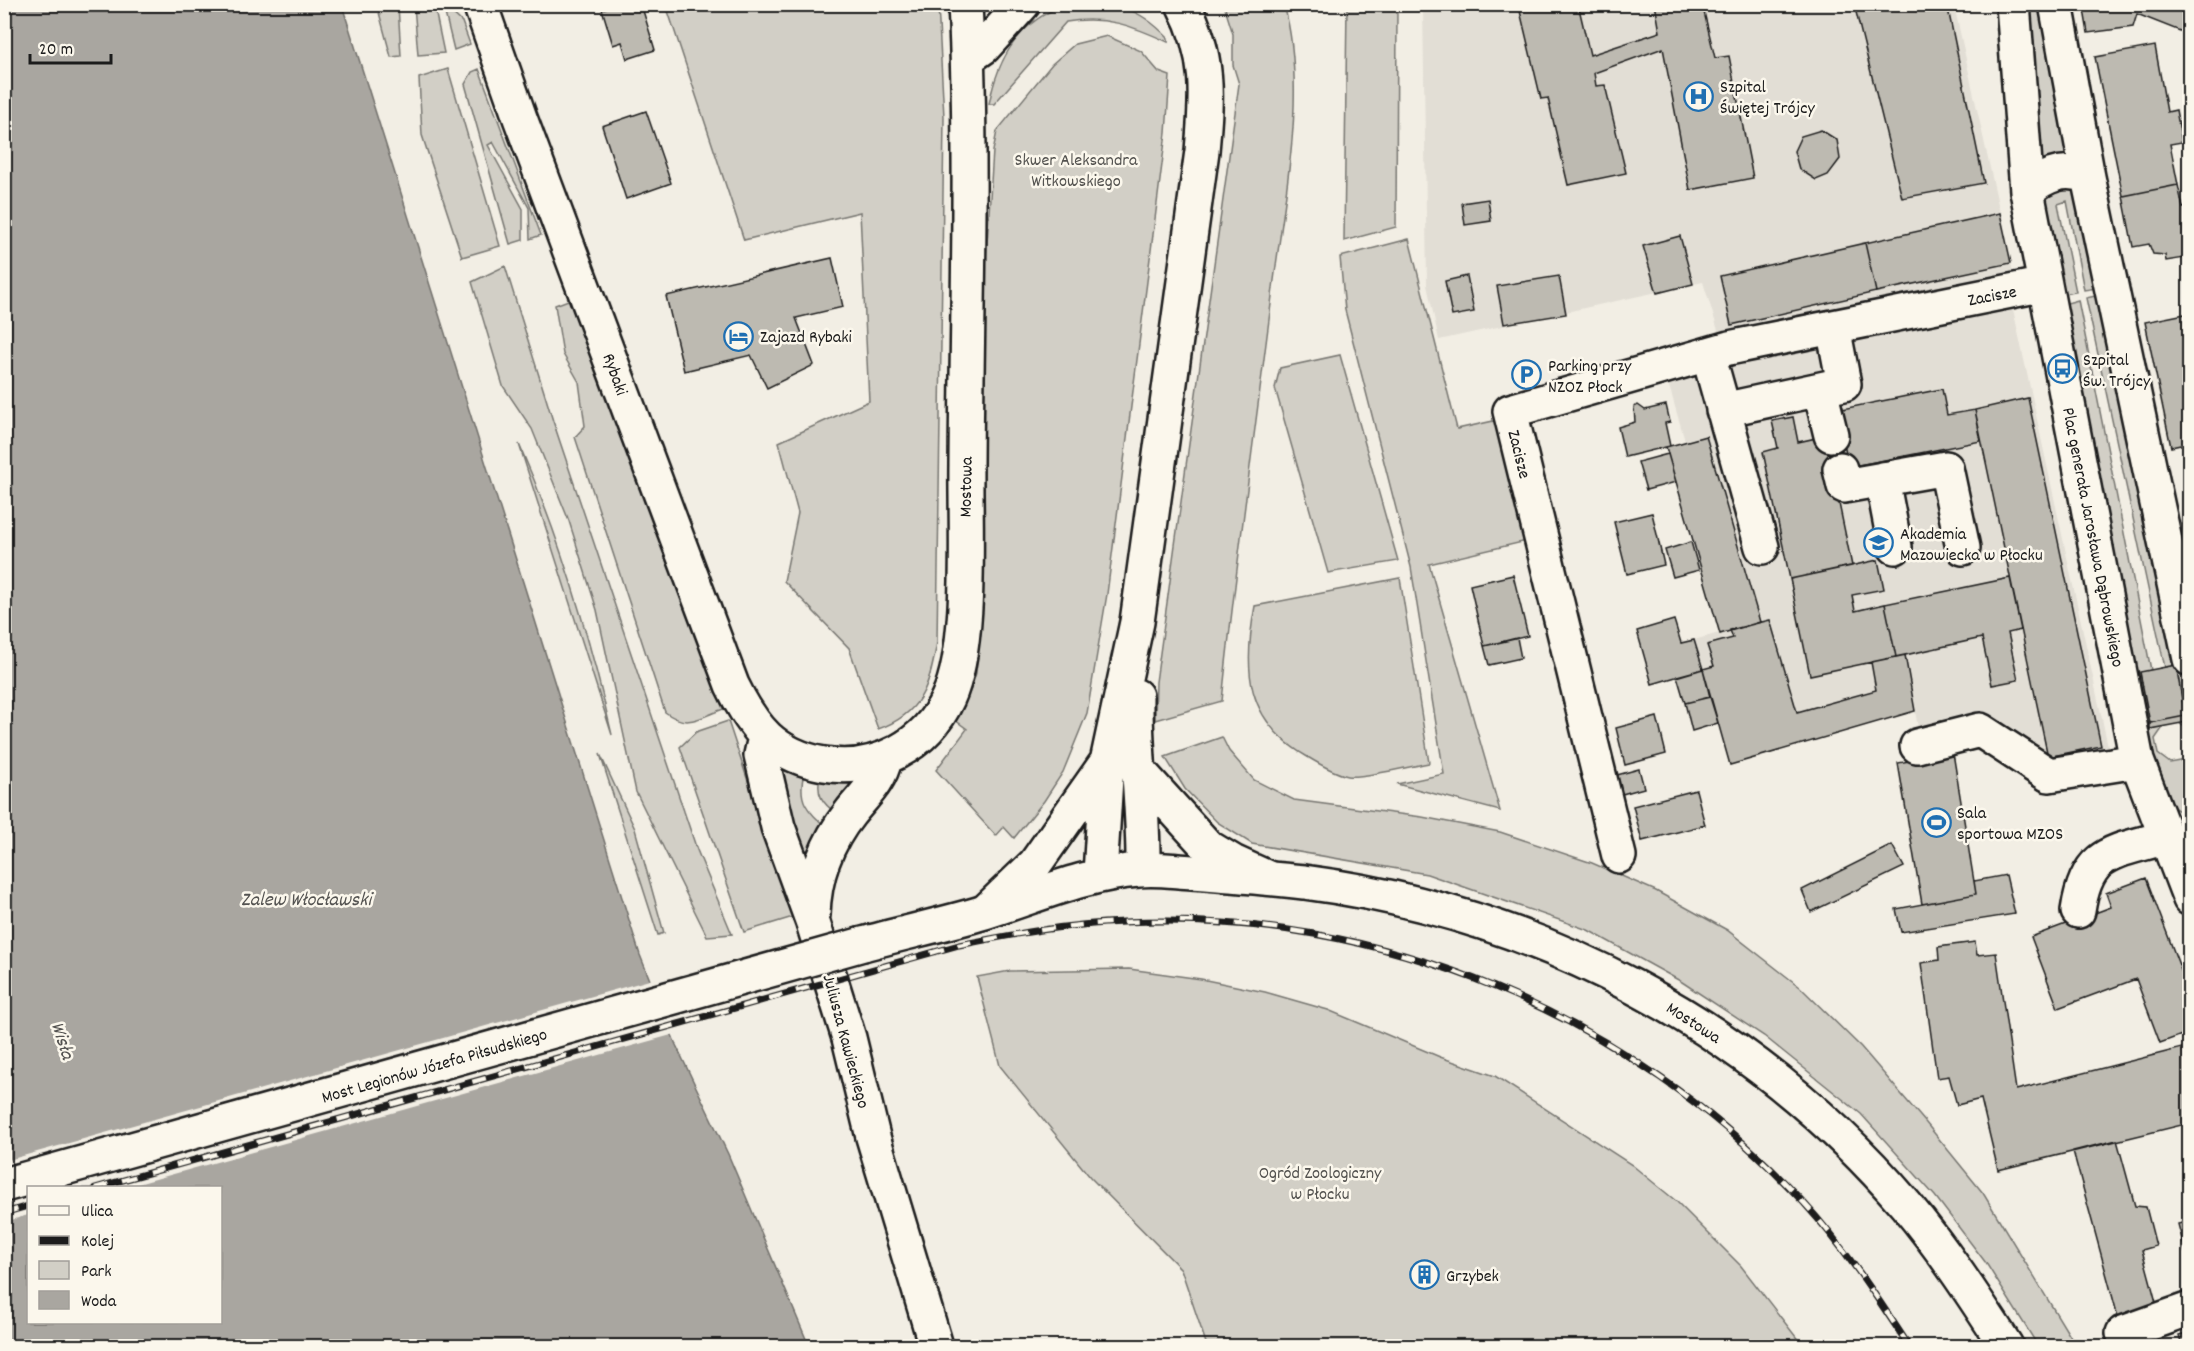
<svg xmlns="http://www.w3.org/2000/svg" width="2194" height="1351" font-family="Dekko,sans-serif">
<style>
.built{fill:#e2ded5}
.green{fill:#d2cfc6;stroke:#777671;stroke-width:1.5}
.water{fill:#a9a6a0;stroke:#716f6b;stroke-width:1.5;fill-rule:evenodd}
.pier{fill:#f2eee4}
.building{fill:#bdbab1;stroke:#1c1c1c;stroke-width:1.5}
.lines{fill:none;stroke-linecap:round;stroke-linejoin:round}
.minor-casing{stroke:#1c1c1c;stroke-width:38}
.major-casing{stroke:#1c1c1c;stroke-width:38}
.minor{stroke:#fbf7ec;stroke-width:33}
.major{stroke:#fbf7ec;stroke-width:33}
.rail-casing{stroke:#1c1c1c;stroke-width:7}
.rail{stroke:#fbf7ec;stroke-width:4.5;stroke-dasharray:14;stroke-linecap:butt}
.major-bridge-casing{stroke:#1c1c1c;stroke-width:38;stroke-linecap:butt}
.major-bridge{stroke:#fbf7ec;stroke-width:33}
.labels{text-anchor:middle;stroke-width:5;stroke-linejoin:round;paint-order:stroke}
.poi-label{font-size:18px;fill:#1c1c1c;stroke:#fbf7ec;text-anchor:start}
.park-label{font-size:18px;fill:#53524f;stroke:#fbf7ec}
.street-label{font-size:18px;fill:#1c1c1c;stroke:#fbf7ec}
.water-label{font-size:20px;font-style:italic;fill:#545351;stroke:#fbf7ec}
</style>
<rect width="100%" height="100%" fill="#f2eee4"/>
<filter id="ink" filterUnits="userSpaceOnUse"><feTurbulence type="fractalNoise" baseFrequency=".0167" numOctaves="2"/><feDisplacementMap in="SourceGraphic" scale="12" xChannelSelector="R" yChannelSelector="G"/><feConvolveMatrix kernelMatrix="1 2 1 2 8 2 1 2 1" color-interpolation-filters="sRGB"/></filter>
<g filter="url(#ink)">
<path class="built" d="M1423 5H1954L2013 272 1721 340 1703 282 1439 340 1427 285Z
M2013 309 2109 751 2047 764 1919 733 1915 711 1730 765 1694 640 1719 633 1666 447 1685 441 1667 379Z"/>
<path class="green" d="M377 5H398L401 56 391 57Z
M414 5H434L444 53 418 55Z
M443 5H448L449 10 462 22 470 44 454 50Z
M666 5H938L944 117 937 642C930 684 922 714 878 729L849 648 784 581 798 513 779 442 869 401 860 212 744 240Z
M1066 5C1113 4 1134 2 1168 38V42C1133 26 1105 15 1066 22L994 104H989C998 58 1019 20 1066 5Z
M1224 5H1284C1308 91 1284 199 1273 288 1256 425 1236 563 1222 701L1155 720 1156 682 1239 84 1233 65V34Z
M1347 5H1397L1396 227 1344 241Z
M2024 5H2043L2072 156 2052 163 2040 158Z
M1107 36 1141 51 1159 72 1170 76 1166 133 1107 594 1087 713 1063 772 1044 801 1014 838 1004 827 996 836 936 770 967 729 955 720 971 689 976 673 983 306 993 151 997 131 1052 64 1075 44Z
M448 69 500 246 462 257 422 135 419 78Z
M479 69 541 235 530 239 529 208 493 142 488 145 523 209V240L510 244 465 84 472 72Z
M2078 189 2104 287 2084 290 2067 201 2058 204 2076 292 2058 295 2042 196 2046 190Z
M1409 239 1457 429 1498 420 1531 540 1429 564 1500 811 1397 784 1444 774 1411 567 1345 310 1340 257Z
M505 266 553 421 697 850 732 934 707 936 636 792 597 610 569 521 532 429 503 386 472 282Z
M2105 294 2189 692V730L2179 723 2187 721 2176 666 2165 668 2086 298Z
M571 299 723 709C699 718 687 729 665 712L575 437 585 426 579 382 563 354 555 305Z
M2078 300 2151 670 2140 673 2150 728 2164 726 2155 739 2158 754 2170 763 2186 760 2189 754V813C2172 814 2165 795 2157 781L2060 305Z
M1340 355 1398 561 1328 573 1275 388 1280 368Z
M519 444C561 540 589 634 612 735Z
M1400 578 1429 763C1412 766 1361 779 1348 776 1334 773 1319 764 1306 756 1245 720 1243 669 1255 606Z
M728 721 793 917 744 932 680 747 696 732Z
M1222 737 1229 751 1254 780 1294 800 1422 817 1500 832 1592 863 1656 891 1727 930 1800 987 1861 1047 1926 1123 1983 1193 2076 1346H2038L1986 1263 1935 1196 1861 1114 1764 1036 1682 982 1588 930 1427 874 1252 844 1217 822 1185 789 1165 757Z
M600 754 635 829 664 933 658 935Z
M778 764 804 773C797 801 807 810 827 828L809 852 805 849 776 771Z
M820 777 851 783 854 788 836 813C822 803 816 794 820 777Z
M1129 969 1201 979 1265 992 1328 1010 1440 1057 1495 1076 1632 1165 1676 1201 1741 1266 1803 1346H1207L1181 1269 1090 1177 1000 1066 977 977 1010 971Z"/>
<path class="water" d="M5 5H342L640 955 676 1045 728 1154 809 1346H5ZM28 1188H220V1322H28Z"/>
<path class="pier" d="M653 979 675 1034 127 1187 28 1188V1215L5 1222V1161Z"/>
<path class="building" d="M618 4H641L655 50 627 59 622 42 613 45 602 9Z
M1530 4H1578L1590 55 1660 32 1655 4H1729L1704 12 1715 58 1729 56 1753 178 1690 190 1663 48 1594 73 1596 86 1605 85 1626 173 1568 185 1548 98 1541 99 1520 11 1531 8Z
M1854 4H1947L1984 183 1902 198Z
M2083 4H2171L2190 12V35L2137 14 2133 27 2088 33Z
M2155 46 2167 112 2176 110 2182 142 2170 144 2178 185 2123 196 2095 57Z
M646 111 671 183 626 199 602 126Z
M1821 130 1837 140 1840 159 1828 175 1816 180 1799 169 1794 151 1801 136Z
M2178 185 2183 208 2190 206V257L2166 261 2165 255 2153 254 2149 244 2133 247 2123 196Z
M1488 199 1491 221 1465 225 1462 203Z
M2000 213 2011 263 1876 292 1865 243Z
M1680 236 1693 284 1657 293 1643 246Z
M1865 243 1876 292 1731 325 1720 276Z
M832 258 843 307 796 318 814 365 767 388 751 355 684 371 666 296Z
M1467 276 1474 312 1452 316 1445 281Z
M1559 276 1566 314 1504 324 1497 286Z
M2190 313V443L2171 447 2145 322Z
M1942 389 1947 415 1975 410 1981 441 1849 467 1837 410Z
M2028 398 2101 746 2048 757 1975 410Z
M1638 405 1645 410 1666 405 1670 422 1665 423 1670 446 1625 457 1618 427 1635 422 1634 407Z
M1793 417 1798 442 1825 436 1852 566 1790 579 1763 452 1778 448 1772 421Z
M1706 436 1760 622 1720 634 1666 447Z
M1668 454 1676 482 1646 490 1638 462Z
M1652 513 1664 565 1627 574 1614 522Z
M1691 542 1699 570 1673 577 1665 550Z
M1878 560 1884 589 1852 595 1855 611 1885 604 1896 657 1810 675 1790 579Z
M1513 575 1528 636 1484 646 1470 585Z
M2010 578 2021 630 2008 633 2018 680 1992 685 1982 638 1896 657 1885 604Z
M1674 620 1681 643 1694 640 1703 669 1652 684 1637 631Z
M1770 620 1797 712 1876 690 1871 662 1905 655 1915 711 1730 765 1703 669 1714 666 1707 645 1733 638 1730 630Z
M1517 638 1521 658 1489 665 1484 646Z
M2176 665 2185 716 2150 723 2140 672Z
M1703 669 1710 697 1685 703 1677 676Z
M1710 697 1718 723 1692 731 1685 703Z
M2185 716 2187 722 2150 729V723Z
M1657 717 1666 754 1625 765 1616 728Z
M1953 753 1976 894 1922 904 1898 763Z
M1639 769 1644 788 1622 794 1617 775Z
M1696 790 1705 825 1642 841 1633 806Z
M1892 845 1904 867 1811 912 1802 890Z
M2006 875 2015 914 1901 932 1896 909 1976 894 1974 881Z
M2146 878 2190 994V1032L2160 1043 2136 979 2058 1008 2031 937 2111 907 2106 893Z
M1975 942 1977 955 1996 953 2016 1090 2190 1046V1123L1998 1170 1981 1099 1957 1105 1949 1076 1937 1078 1921 963 1939 960 1938 947Z
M2117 1140 2135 1206 2146 1207 2156 1246 2142 1250 2157 1306 2118 1317 2073 1151Z
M2190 1221V1270L2178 1224Z
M1416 1274a9 9 0 1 1 18 0a9 9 0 1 1-18 0Z
M2190 1333V1346H2182L2179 1336Z"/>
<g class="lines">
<defs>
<path id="minor" d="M480 4 520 118 732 685C753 728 774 755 824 764 875 773 927 745 948 698 973 644 965 526 966 465 967 311 973 158 965 4
M2013 4 2027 191 2137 761 2190 899
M2056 4 2088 177 2190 659
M968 58 984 47 1023 4
M2027 191C2045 175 2065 167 2088 177
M1708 354 1762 547
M1820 390 1831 435
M1723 410 1844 384 1833 327
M1840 469 1844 486 1946 468 1963 548
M1882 479 1895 547
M1136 696C1135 754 1144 811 1143 869
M765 737 761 755 778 827 813 923 849 1038 873 1137 936 1346
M1917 746 1980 730 2049 775 2137 761
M1139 771 1208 847 1233 862 1266 877
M1619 856 1510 411 1729 348 2045 284
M1100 874 1107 762 1137 622 1202 151C1207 95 1210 56 1183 4
M986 911 1035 864 1106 763
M2078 911C2087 849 2114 853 2166 837
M813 915C814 877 826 843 850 813 864 795 880 782 885 759
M2123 1333 2190 1309"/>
<path id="major" d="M863 944C903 933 945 924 985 912 1037 896 1084 874 1139 870 1156 868 1174 871 1192 872 1229 875 1267 878 1304 882 1539 913 1752 1025 1906 1205 1943 1249 1975 1298 2006 1346"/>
</defs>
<use href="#minor" class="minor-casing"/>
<use href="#major" class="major-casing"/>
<use href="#minor" class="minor"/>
<use href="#major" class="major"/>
<defs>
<path id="rail" d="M95 1188 959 945C1014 934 1068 924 1124 922 1380 909 1631 1015 1804 1203 1844 1247 1877 1297 1909 1346
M4 1213 28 1206"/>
</defs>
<use href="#rail" class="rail-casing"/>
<use href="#rail" class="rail"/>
<defs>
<path id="major-bridge" d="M4 1185 863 944"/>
</defs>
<use href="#major-bridge" class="major-bridge-casing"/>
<use href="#major-bridge" class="major-bridge"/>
</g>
</g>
<defs>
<symbol id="hospital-ring" viewBox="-11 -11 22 22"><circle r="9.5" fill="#fbf7ec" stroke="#1f6fb2" stroke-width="1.5"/><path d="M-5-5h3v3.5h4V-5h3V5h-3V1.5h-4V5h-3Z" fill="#1f6fb2"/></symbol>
<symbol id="hotel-ring" viewBox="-11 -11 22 22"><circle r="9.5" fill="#fbf7ec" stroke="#1f6fb2" stroke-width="1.5"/><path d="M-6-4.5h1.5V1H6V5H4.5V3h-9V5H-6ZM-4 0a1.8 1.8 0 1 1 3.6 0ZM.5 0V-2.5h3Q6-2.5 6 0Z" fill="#1f6fb2"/></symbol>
<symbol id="bus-ring" viewBox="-11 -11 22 22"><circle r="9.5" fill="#fbf7ec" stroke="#1f6fb2" stroke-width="1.5"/><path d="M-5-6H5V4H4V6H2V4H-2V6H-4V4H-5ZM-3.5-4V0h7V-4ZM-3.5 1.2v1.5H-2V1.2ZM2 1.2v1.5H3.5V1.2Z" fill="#1f6fb2"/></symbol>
<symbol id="parking-ring" viewBox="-11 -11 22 22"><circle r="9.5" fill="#fbf7ec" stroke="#1f6fb2" stroke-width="1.5"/><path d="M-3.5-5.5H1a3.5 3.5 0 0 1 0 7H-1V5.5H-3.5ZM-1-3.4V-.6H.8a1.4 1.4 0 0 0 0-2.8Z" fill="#1f6fb2"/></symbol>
<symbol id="university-ring" viewBox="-11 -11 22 22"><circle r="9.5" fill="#fbf7ec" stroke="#1f6fb2" stroke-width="1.5"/><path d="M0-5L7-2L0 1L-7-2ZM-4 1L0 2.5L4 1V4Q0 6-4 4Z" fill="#1f6fb2"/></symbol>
<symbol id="stadium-ring" viewBox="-11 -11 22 22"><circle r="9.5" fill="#fbf7ec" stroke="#1f6fb2" stroke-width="1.5"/><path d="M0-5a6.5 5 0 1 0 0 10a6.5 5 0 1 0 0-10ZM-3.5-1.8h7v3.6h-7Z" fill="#1f6fb2"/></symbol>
<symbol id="building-ring" viewBox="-11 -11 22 22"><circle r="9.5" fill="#fbf7ec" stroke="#1f6fb2" stroke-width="1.5"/><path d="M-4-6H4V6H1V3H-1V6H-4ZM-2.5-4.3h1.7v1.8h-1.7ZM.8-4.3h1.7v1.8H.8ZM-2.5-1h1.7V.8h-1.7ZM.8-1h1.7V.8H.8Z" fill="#1f6fb2"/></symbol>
</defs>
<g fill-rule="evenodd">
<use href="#hospital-ring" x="1682" y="80" width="33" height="33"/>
<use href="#hotel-ring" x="722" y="320" width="33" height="33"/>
<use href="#bus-ring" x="2046" y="352" width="33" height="33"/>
<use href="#parking-ring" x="1510" y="358" width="33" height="33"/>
<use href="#university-ring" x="1862" y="526" width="33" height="33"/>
<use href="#stadium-ring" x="1920" y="806" width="33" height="33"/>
<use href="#building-ring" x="1408" y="1258" width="33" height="33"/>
</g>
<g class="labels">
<g class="poi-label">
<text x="1720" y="92">Szpital<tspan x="1720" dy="21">Świętej Trójcy</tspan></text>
<text x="760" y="342">Zajazd Rybaki</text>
<text x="2083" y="365">Szpital<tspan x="2083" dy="21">Św. Trójcy</tspan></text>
<text x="1548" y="371">Parking przy<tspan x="1548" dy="21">NZOZ Płock</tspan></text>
<text x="1900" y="539">Akademia<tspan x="1900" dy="21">Mazowiecka w Płocku</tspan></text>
<text x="1957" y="818">Sala<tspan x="1957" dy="21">sportowa MZOS</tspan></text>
<text x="1446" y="1281">Grzybek</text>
</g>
<g class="park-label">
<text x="1076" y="165">Skwer Aleksandra<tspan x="1076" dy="21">Witkowskiego</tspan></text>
<text x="1320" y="1178">Ogród Zoologiczny<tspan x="1320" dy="21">w Płocku</tspan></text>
</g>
<g class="street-label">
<text transform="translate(1992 295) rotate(-11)" y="6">Zacisze</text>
<text transform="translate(616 374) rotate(70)" y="6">Rybaki</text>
<text transform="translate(1520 454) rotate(76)" y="6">Zacisze</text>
<text transform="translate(965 487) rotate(-89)" y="6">Mostowa</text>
<text transform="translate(2094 537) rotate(79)" y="6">Plac generała Jarosława Dąbrowskiego</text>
<text transform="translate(1694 1022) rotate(33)" y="6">Mostowa</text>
<text transform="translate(847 1041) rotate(75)" y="6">Juliusza Kawieckiego</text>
<text transform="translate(434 1065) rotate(-16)" y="6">Most Legionów Józefa Piłsudskiego</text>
</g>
<g class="water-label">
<text x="306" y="905">Zalew Włocławski</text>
<text transform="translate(64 1040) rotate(72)" y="7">Wisła</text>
</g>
</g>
<rect width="2194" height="1351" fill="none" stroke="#fbf7ec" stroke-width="24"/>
<rect x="12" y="12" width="2170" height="1327" fill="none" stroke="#1c1c1c" stroke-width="2" filter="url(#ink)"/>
<rect x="27" y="1186" width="195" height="138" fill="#fbf7ec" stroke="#a29f99" stroke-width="1.5"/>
<rect x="39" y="1206" width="30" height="9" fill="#fbf7ec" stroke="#a29f99" stroke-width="1.5"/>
<text x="81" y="1216" font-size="18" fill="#1c1c1c">Ulica</text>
<rect x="39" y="1236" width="30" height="9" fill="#1c1c1c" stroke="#a29f99" stroke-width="1.5"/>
<text x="81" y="1246" font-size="18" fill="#1c1c1c">Kolej</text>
<rect x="39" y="1261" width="30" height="18" fill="#d2cfc6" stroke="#a29f99" stroke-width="1.5"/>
<text x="81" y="1276" font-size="18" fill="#1c1c1c">Park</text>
<rect x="39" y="1291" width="30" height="18" fill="#a9a6a0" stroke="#a29f99" stroke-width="1.5"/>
<text x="81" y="1306" font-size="18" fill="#1c1c1c">Woda</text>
<path d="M30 54v9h81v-9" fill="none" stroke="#1c1c1c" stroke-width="3"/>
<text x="39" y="54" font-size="18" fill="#1c1c1c" stroke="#fbf7ec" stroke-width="4.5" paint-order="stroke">20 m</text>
</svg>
